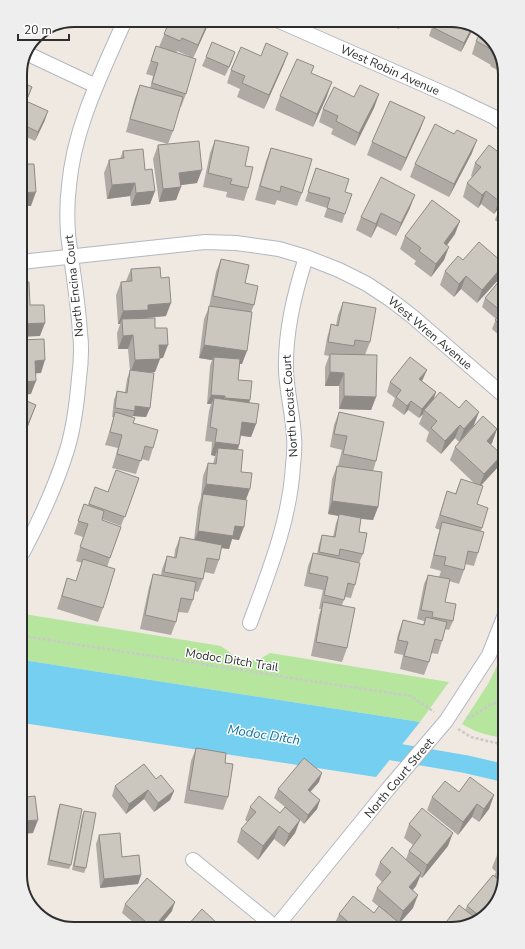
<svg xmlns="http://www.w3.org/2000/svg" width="525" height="949" font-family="'Nunito Sans',sans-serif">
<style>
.green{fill:#b6e59e}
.water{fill:#75cff0}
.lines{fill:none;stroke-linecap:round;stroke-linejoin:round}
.canal{stroke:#75cff0;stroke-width:18}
.street-casing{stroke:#b4b7c1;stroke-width:16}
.path{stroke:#c9c9c9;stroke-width:2.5;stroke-dasharray:3 2;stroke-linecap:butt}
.street{stroke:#fff;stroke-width:14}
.wall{fill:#afaba4;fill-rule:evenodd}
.shaded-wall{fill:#8e8b86}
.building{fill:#cbc7bf;stroke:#8e8b86}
.labels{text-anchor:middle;stroke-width:3;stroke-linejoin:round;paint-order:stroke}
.street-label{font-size:12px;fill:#2e2e2e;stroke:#fff}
.water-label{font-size:13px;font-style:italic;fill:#0d6fa3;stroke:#fff}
.rim{fill:none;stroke:#2e2e2e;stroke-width:2}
</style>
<rect width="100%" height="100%" fill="#efe9e1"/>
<path class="green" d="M24 614 221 646 236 657 250 660 260 659 270 653 449 682 420 722 23 660V615Z
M504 652V738C489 736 475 732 462 724L488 684Z"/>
<path class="water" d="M23 660 420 722 376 777 23 723Z"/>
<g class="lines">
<path class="canal" d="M372 748 465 764 504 773"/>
<defs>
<path id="street" d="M277 20 452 97 494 117 501 122
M28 54 96 86
M21 262 205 242 236 243 279 249 306 257 339 270 367 284 391 300 413 317 502 394
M23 552C40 520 56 485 67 450 74 427 77 402 79 378 81 363 82 348 80 333 78 300 72 267 68 234 67 218 67 201 69 186 74 127 102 73 125 20
M250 623C269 571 290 520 293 465 294 456 295 446 294 437 293 415 287 393 286 371 285 332 294 295 306 257
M193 860 275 927
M276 927 388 789 446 721 489 655 504 617"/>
</defs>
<use href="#street" class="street-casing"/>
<path class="path" d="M23 636C152 656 282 677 411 696L434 712
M467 718 471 717 492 704 504 702
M458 729 471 737 504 745"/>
<use href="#street" class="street"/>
</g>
<path class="wall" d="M77 20H86L84 24Z
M170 20H210L193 58 186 94 181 107H180L173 131 168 144 197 183 181 185 176 200 159 202 153 159 158 145 168 144 126 132 135 98 140 85 150 88 153 76 146 74 156 46 162 48 159 47ZM177 51 191 57 176 53Z
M379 20H402L399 29Z
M407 20H423L421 26Z
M455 20 474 27 461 52 429 36 432 27Z
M476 41 501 53V72L490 66 491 65 472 54Z
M288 53 283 66 264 109 237 97 240 89 227 83 231 70 261 56Z
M206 57 232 61 225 76 202 66Z
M314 66 311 73 327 96 313 127 275 110 280 96Z
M20 81 32 87 27 101 45 120 35 141 20 134Z
M379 94 374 108 355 146 331 134 333 129 319 122 323 109 354 97Z
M425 117 420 130 401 171 367 155 372 142Z
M454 134 472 153 449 197 410 177 415 164Z
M215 140 245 166 248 188 244 201 226 197 227 192 203 187 210 153Z
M271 148 302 193 297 206 277 200 275 205 255 200 266 161Z
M123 151 145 170 155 191 150 204 131 206 130 196 107 199 104 173 109 160 120 159Z
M475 163 501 164 500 168 502 204 494 214 481 204 478 208 463 197 467 183 472 177 471 176Z
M316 168 345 192V214L342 223 324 217 327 208 305 201Z
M502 205V226L495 220 500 207Z
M410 208 396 236 377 226 371 238 356 230 361 217Z
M455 234 447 245 444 260 431 277 414 264 416 261 400 249 405 236Z
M221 259 245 283 254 305 251 312 242 364H240L238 380 249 402 256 424 251 437 241 436 239 445 238 450 246 500 239 540 232 539 229 549 221 548 219 560 214 574 204 572 203 579 198 592 195 591 193 600 188 613 178 612 176 622 171 635 140 629 149 587 153 574 161 575 162 569 167 556 174 557 175 550 180 537 194 540 198 507 201 497 203 476 208 463 213 464 215 456 211 455 212 442 205 441 209 411 211 404H207L210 366 212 360 199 358 204 319 209 307 216 272Z
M463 260 502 262V272L500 278 477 303 461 289 454 297 440 285 445 271Z
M131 269 161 278 166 316 145 318 155 328 163 358H160L155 372H148L150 408 146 417 133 416 132 417 133 423 153 448 149 461 141 459 136 474 112 468 118 448 105 445 114 417H112L114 400 117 391 125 392 127 379 130 371 128 349H118L117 333 120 324H118L116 295 121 282 126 281Z
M502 280V338L492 329 496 319 482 307 485 298Z
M343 302 370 342 365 355 376 397 371 410 339 409V386H325V367L329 356 324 355 327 338 331 324 336 325 338 315Z
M423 379 422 381 436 392 433 400 474 425 462 439 497 429 492 443 491 444 497 468 481 486 477 504 482 528 481 531 478 553 474 566 465 564 464 570 459 584 449 581 445 602 453 621 449 630 445 629 442 641 438 654 431 653 429 662 424 675 400 669 403 655 394 653 398 634 403 620 423 625 424 621 417 619 424 584 428 575 439 577 441 571 430 568 438 535 440 530 435 528 447 491 455 494 461 479 475 484 450 460 455 447 459 442 455 438 441 454 426 441 429 432 419 424 423 414 419 418 408 410 404 415 392 406 395 398 387 392 390 382Z
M22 399 36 405 24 437 22 436Z
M339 412 376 461 373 471 378 507 373 520 361 519 359 532 363 554 359 563 355 585 351 598 345 597 342 605 347 648 342 662 311 656 319 615 321 609H319L323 590 304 586 308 566 313 553 317 554 319 544 322 535 333 537 336 523 339 516 328 514 332 479 337 466H338L342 450 330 447 334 425Z
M139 478 121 526 102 519V520L121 527 107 567 103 608 98 622 57 609 67 578 76 581 82 563 76 561 83 537 74 534 84 504 88 505 95 487 108 492Z
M196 748 225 763 228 797 223 810 184 803 191 761Z
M156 779 174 791 170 800 154 812 144 799 126 814 112 796 115 786Z
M319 782 310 792 320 800 317 809 304 824 300 820 295 833 284 847 274 839 258 860 237 842 241 829 248 822 245 820 250 807 280 813 285 807 274 798 278 789Z
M459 792 494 795 489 809 479 822 472 817 458 835 427 810 432 797Z
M60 804 71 865 69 869 47 865 58 809Z
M84 811 86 868 84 873 72 870 82 816Z
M409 824 448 846 422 878 420 877 416 886 413 890V908L398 925 397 923 396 926H339L335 923 339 914 374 913 379 907 372 901 377 888 382 882 375 875 380 862 406 859 409 851 413 845 404 838Z
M99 835 141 875 138 884 100 888 96 844Z
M505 846V878L496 905 472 925 465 910 467 906 494 876 496 872 492 868 497 855Z
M125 904 172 911 158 928H140L122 913Z"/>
<path class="shaded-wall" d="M209 20H210L208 25 193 58 198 45Z
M473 26 474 27 461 52 464 43Z
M235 52 232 61 225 76 229 67Z
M288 53 283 66 264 109 269 95Z
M332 82 327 96 313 127 317 114Z
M379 94 374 108 355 146 359 133Z
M48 111 45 120 35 141 38 132Z
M425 117 420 130 401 171 406 158Z
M477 140 472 153 449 197 454 184Z
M501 160V164L499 170 497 166Z
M202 170 197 183 174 186 179 173Z
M135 183 130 196 107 199 112 185Z
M181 187 176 200 159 202 163 189Z
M155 191 150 204 131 206 136 193Z
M486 191 481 204 478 208 482 195Z
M36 192 31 206H21V193Z
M415 195 410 208 396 236 401 223Z
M502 197V204L494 214 499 201Z
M381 213 377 226 371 238 376 224Z
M460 221 455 234 439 256 444 243Z
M449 247 444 260 431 277 436 264Z
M502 267V272L500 278 477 303 482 290Z
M466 276 461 289 454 297 459 284Z
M171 303 166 316 145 318 144 323 122 319 120 324H118L123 311 148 305Z
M45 323 40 336 21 337V324Z
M133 335 128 349H118L123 336Z
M159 345H168L163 358 154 359Z
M204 345 247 351 242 364 213 360 214 357 212 360 199 358Z
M160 359 155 372 130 373 135 360Z
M45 360 41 373 30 374 35 361Z
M427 370 423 379 416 388 419 379Z
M330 372 344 373 339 386H325Z
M36 381 31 394 22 395V382Z
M436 392 433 401 424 410 423 414 419 418 422 409Z
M211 395 225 396 222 405 214 398 211 404H207Z
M344 396 376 397 371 410 339 409Z
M225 398 250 400 247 410 222 408Z
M411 401 408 410 404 415 407 406Z
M36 405 31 418 24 437 28 424Z
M135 406 150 408 146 417 133 416Z
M479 412 474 425 459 442 464 429Z
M242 422 256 424 251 437 238 435Z
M460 425 455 438 441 454 445 441Z
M497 429 492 443 482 454 487 441Z
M215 442 239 445 235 458 218 448 215 456 211 455Z
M502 455 497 468 479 487 484 474Z
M206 484 250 489 245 502 203 494 201 497Z
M332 501 378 507 373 520 339 516V514V516L328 514Z
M235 526 244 527 239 540 232 539 229 549 193 544 198 531Z
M322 773 319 782 304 799 308 790Z
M148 790 144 799 126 814 129 804Z
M174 791 170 800 154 812 158 803Z
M494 795 489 809 479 822 484 809Z
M320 800 317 809 304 824 308 815Z
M477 804 472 817 458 835 463 822Z
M38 820 33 833 24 834V821Z
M300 820 295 833 284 847 289 834Z
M279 826 274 839 258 860 263 846Z
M453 833 448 846 422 878 427 865Z
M421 873 416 886 404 900 409 887Z
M141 875 138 884 100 888 104 879Z
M418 895 413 908 398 925 403 911Z
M175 902 172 911 158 928H153Z"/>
<path class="building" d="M170 20H209L198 45 182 38 180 41 164 34Z
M436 20H455L473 26 464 43 432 27Z
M482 30 501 53V56L495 53 496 52 476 41Z
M212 42 235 52 229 67 206 57Z
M266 43 288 53 269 95 242 83 245 76 231 70 241 47 261 56Z
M156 46 196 59 186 94 152 83 158 63 151 61Z
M297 59 314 66 311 73 332 82 317 114 280 96Z
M20 81 32 87 26 101 48 111 38 132 20 123Z
M140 85 183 97 173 131 130 119Z
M360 85 379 94 359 133 336 121 338 116 323 109 334 87 354 97Z
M390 101 425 117 406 158 372 142Z
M435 124 454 134 457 130 477 140 454 184 415 164Z
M215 140 249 147 245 166 253 167 248 188 230 184 232 179 208 173Z
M199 141 202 170 179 173 181 187 163 189 158 145Z
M489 145 501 154V160L497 166 501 169 502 197 499 201 486 191 482 195 467 183 481 167 475 163Z
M271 148 312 159 302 193 281 186 280 192 260 186Z
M143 149 145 170 152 169 155 191 136 193 135 183 112 185 109 160 124 158 123 151Z
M21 164H34L36 192 21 193Z
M316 168 349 179 345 192 352 194 345 214 327 208 330 198 308 192Z
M381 177 415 195 401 223 381 213 376 224 361 217Z
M432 200 460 221 444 243 449 247 436 264 419 251 421 248 405 236Z
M479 242 502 262V267L482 290 466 276 459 284 445 271 458 256 463 260Z
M221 259 249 265 245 283 258 286 254 305 213 296Z
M160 267 161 278 169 277 171 303 148 305V310L123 311 121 282 132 281 131 269Z
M501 279 502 280V312L485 298Z
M21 282H29L30 305H44L45 323 21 324Z
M343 302 376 308 370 342 355 340 354 346 328 342 331 324 338 326Z
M209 306 252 312 247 351 204 345Z
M502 312V326L495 320Z
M155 318V328H167L168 345H159L160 359 135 360 133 335 123 336 122 319Z
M44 339 45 360 35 361 36 381 22 382 21 340Z
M330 354 377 355 376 397 344 396V373L330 372Z
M214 357 240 359 238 380 252 381 250 400 225 398V396L211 395Z
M410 357 427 370 419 379 436 392 422 409 411 401 407 406 396 397 401 390 390 382Z
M130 370 154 373 150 408 135 406V411L115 408 117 391 127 393Z
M440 392 459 408 466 400 479 412 464 429 460 425 445 441 431 428 437 421 424 410Z
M214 398 259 404 256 424 242 422 239 445 215 442 217 429 210 427Z
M22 399 36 405 28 424 22 421Z
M115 412 135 418 133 423 158 430 153 448 145 446 141 461 117 454 122 435 110 432Z
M339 412 384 422 376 461 343 454 347 436 334 434Z
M483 416 497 429 487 441 502 455 484 474 455 447Z
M218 448 243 450 241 472 252 473 250 489 206 484 208 463 216 464Z
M337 466 382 472 378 507 332 501Z
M116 470 139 478 125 517 89 504 95 487 108 492Z
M461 479 483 486 477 504 488 508 482 528 440 515 447 491 456 494Z
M203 494 247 500 244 527 235 526 233 536 198 531Z
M84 504 104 511 102 520 121 527 110 558 80 547 88 524 78 521Z
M339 514 361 518 359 532 367 533 363 554 340 549 339 556 319 552 322 535 335 537Z
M442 522 484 532 478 553 468 551 464 570 444 565 446 557 434 555Z
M180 537 222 545 219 560 207 558 203 579 164 572 167 556 176 558Z
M313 553 360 563 355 585 348 583 344 600 324 595 328 577 309 573Z
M83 559 115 569 103 608 62 596 67 578 76 581Z
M153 574 196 582 193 600 181 598 176 622 145 615Z
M428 575 450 579 445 602 456 604 453 621 432 617 433 612 421 610Z
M323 602 355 608 347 648 316 642Z
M426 617 447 622 442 641 435 639 429 662 404 656 408 642 398 640 403 620 424 625Z
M196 748 226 753 225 763 233 764 228 797 189 790Z
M304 758 322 773 308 790 320 800 308 815 278 789Z
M144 764 156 779 161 775 174 791 158 803 148 790 129 804 115 786Z
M470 777 494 795 484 809 477 804 463 822 432 797 445 781 459 792Z
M24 786H25L26 797 35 796 38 820 24 821Z
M259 796 280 813 285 807 300 820 289 834 279 826 263 846 241 829 256 812 250 807Z
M60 804 82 809 71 865 49 860Z
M422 808 453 833 427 865 409 851 421 835 409 824Z
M84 811 96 813 86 868 74 866Z
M120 833 122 857 139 855 141 875 104 879 99 835Z
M505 846V874L497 867 503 861 497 855Z
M392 847 421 873 409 887 418 895 403 911 377 888 391 872 380 862Z
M493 875 503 883 496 905 481 917 467 906Z
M147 878 175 902 153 928 125 904Z
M353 896 374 913 379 906 397 921 394 926H353L339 914Z
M28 900 54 923 44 920Z
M459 905 478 920 472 925H444Z
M202 909 218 924 215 927 177 928 183 922 187 926Z"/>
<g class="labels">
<g class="street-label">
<text transform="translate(390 70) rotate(24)" y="4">West Robin Avenue</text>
<text transform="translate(74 286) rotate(-96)" y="4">North Encina Court</text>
<text transform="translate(430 333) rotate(40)" y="4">West Wren Avenue</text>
<text transform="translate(290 406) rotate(-94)" y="4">North Locust Court</text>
<text transform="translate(232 660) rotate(9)" y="4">Modoc Ditch Trail</text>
<text transform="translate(399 778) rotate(-50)" y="4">North Court Street</text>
</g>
<g class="water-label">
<text transform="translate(264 734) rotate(9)" y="5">Modoc Ditch</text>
</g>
</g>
<path d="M0 0H525V949H0ZM74 27H451A47 47 0 0 1 498 74V875A47 47 0 0 1 451 922H74A47 47 0 0 1 27 875V74A47 47 0 0 1 74 27Z" fill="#eee" fill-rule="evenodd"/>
<path class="rim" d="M74 27H451A47 47 0 0 1 498 74V875A47 47 0 0 1 451 922H74A47 47 0 0 1 27 875V74A47 47 0 0 1 74 27Z"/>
<path d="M18 34v6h51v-6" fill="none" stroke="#2e2e2e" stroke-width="2"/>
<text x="24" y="34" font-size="12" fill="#2e2e2e" stroke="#ffffff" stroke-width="3" paint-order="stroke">20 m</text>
</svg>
